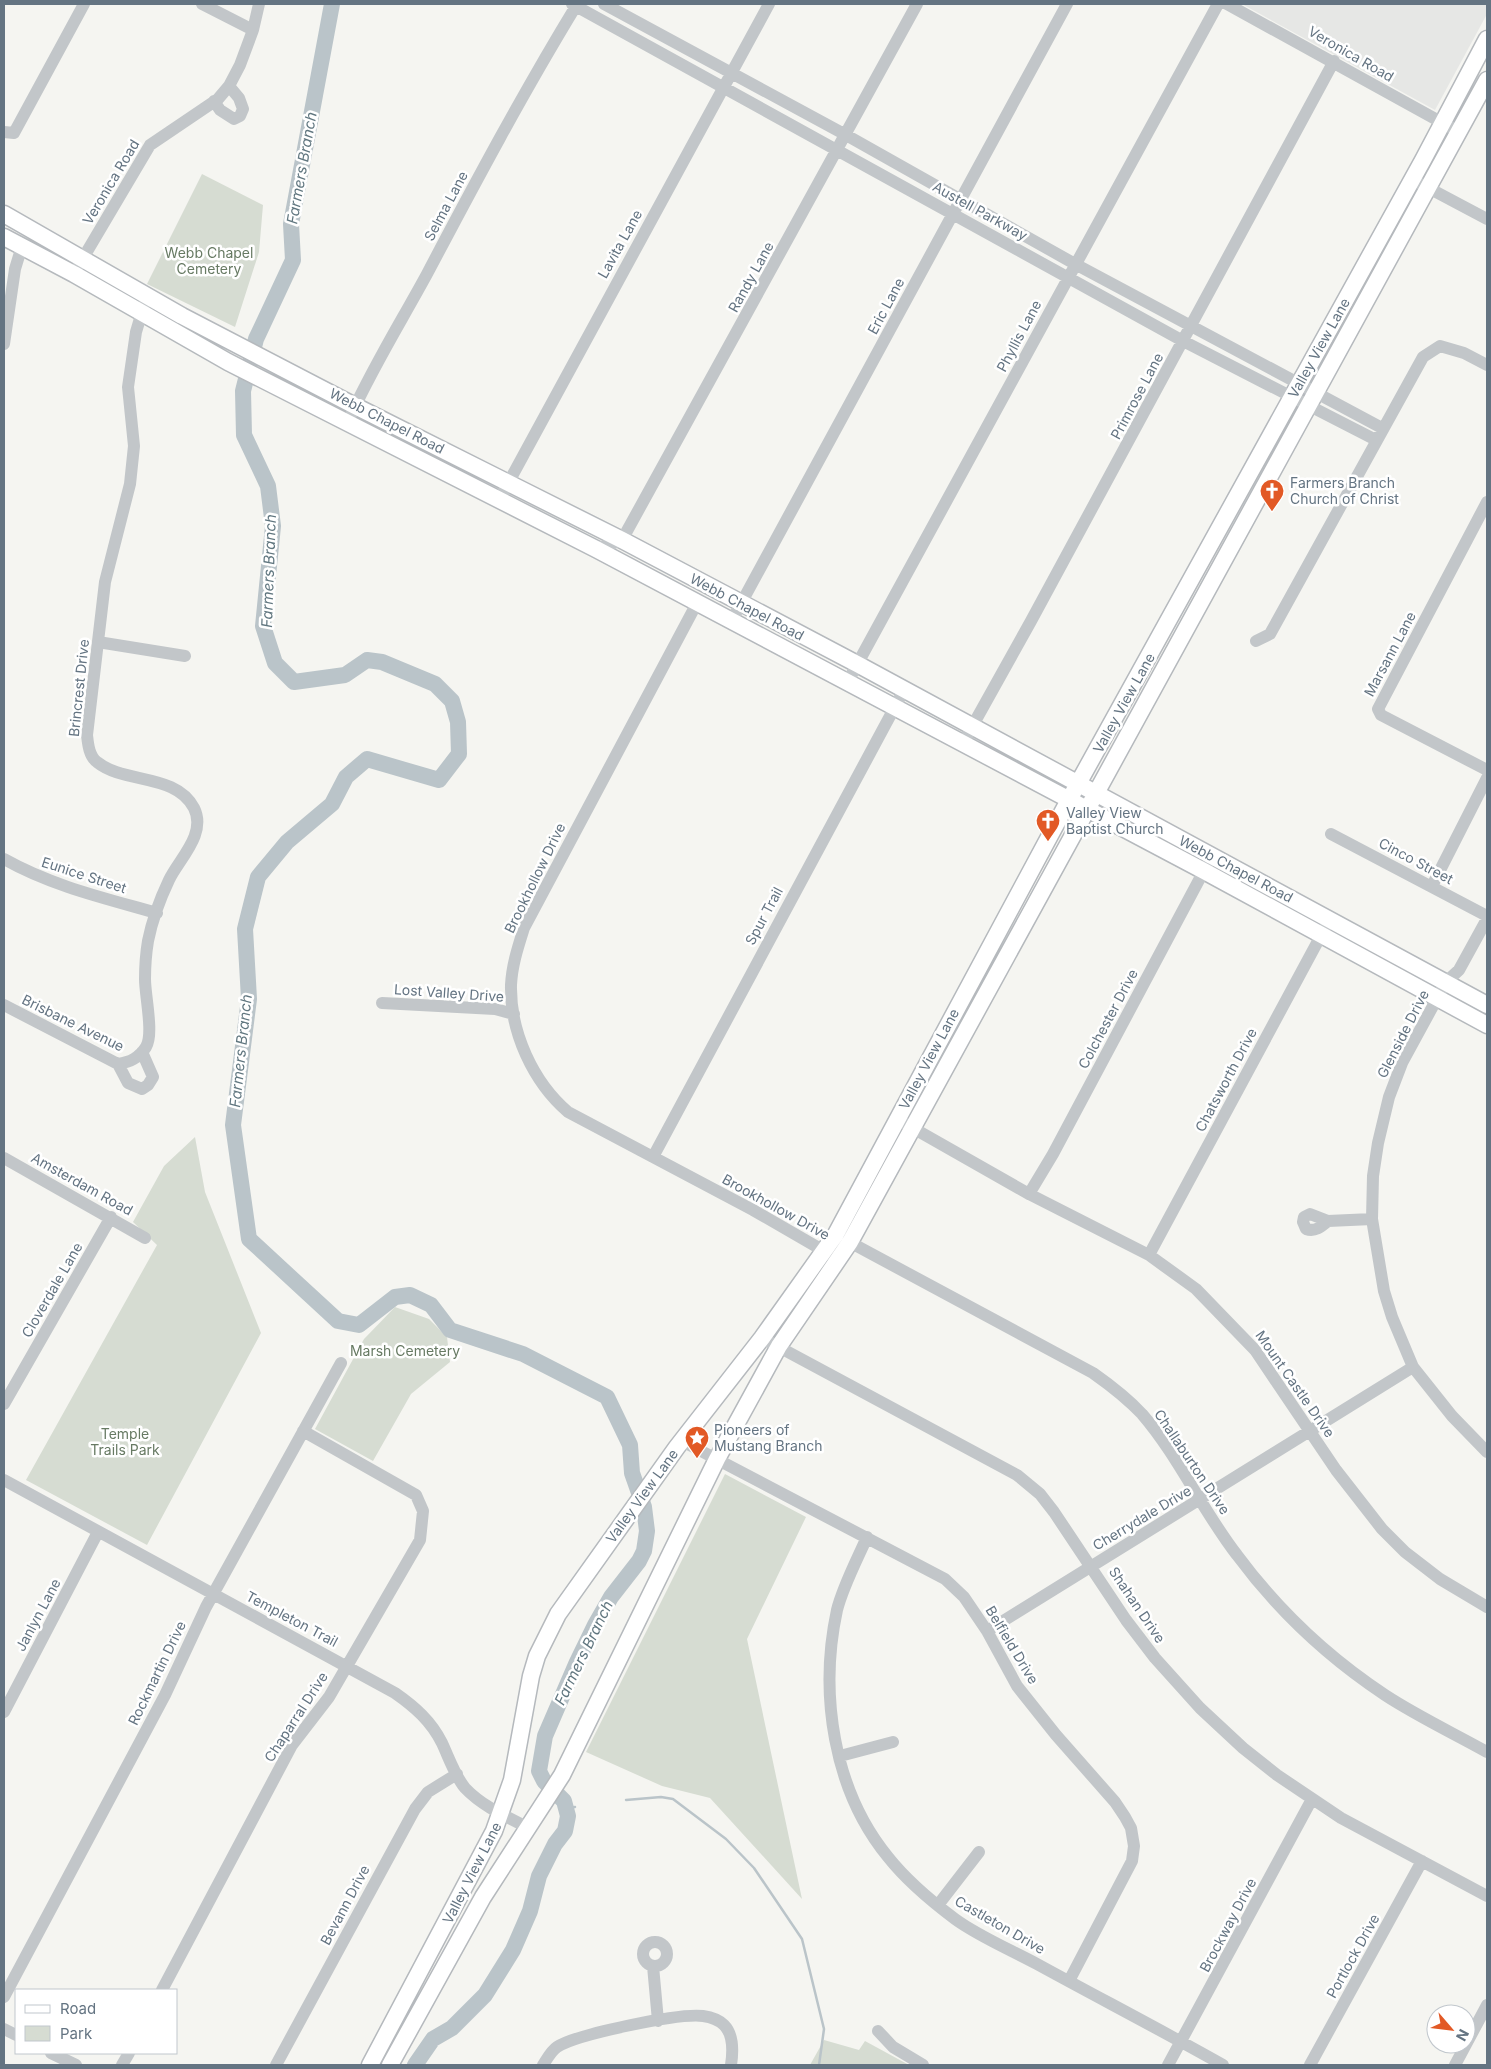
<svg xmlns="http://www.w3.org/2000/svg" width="1491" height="2069" font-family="Inter,sans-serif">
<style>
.built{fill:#e6e7e5}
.green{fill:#d6dcd2}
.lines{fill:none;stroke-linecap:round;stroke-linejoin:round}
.stream{stroke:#bac4c9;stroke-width:2.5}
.river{stroke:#bac4c9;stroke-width:16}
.major-casing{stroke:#b5b9bd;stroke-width:19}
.minor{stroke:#c2c6c9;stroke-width:12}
.major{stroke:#fff;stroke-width:16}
.labels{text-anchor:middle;stroke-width:5;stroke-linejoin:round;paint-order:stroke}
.street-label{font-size:14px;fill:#647482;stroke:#fff}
.park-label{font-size:14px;fill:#677a63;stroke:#fff}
.poi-label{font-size:14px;fill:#647482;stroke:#fff;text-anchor:start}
.water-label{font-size:15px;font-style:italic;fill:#60767f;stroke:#fff}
</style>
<rect width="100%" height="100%" fill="#f5f5f1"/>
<path class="built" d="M1242 4H1487V14L1435 110Z"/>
<path class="green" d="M202 174 263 205 259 252 235 327 147 284Z
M195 1137 205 1192 261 1333 147 1545 26 1480 157 1245 133 1222 164 1166Z
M395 1307 429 1319 447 1337 450 1362 411 1394 373 1461 315 1429 364 1339Z
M725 1474 806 1517 747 1639 802 1899 710 1798 662 1786 586 1752Z
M824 2040 859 2050 865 2041 909 2065H810Z"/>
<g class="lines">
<path class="stream" d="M626 1800 661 1797 673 1799 726 1839 754 1868 802 1939 824 2029 819 2065
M566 1808 575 1807"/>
<path class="river" d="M332 4 291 224 293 260 256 339 243 391 244 435 268 486 273 526 263 626 275 663 294 682 345 675 367 660 382 662 435 684 452 701 458 722 459 754 439 780 367 759 346 777 332 804 287 842 258 877 245 929 249 999 233 1125 249 1239 338 1321 359 1325 395 1297 410 1295 431 1305 450 1330 523 1354 607 1397 630 1445 632 1473 644 1507 647 1531 644 1551 639 1561 611 1597 595 1625 577 1662 545 1736 539 1771 544 1781 564 1801 568 1816 565 1831 555 1844 539 1876 530 1911 513 1950 485 1995 452 2028 433 2039 415 2065"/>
<defs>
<path id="major" d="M4 214 182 316 355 406 622 540 859 665 1487 1005
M4 237 74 274 228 362 596 549 1204 871 1487 1025
M370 2065 494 1831 512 1780 531 1676 537 1656 558 1614 677 1447 762 1338 836 1234 1069 800 1423 160 1487 39
M390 2065 483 1897 562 1775 717 1459 779 1346 850 1242 1487 80"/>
</defs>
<use href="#major" class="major-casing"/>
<path class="minor" d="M202 4 253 30
M572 4 1183 341 1376 440
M604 4 846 135 1075 264 1382 428
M1227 4 1459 132
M214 101 220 110 234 119 240 116 243 109 239 98 229 86
M4 132 14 133 84 4
M1421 184 1487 219
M79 265 150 145 218 99 229 86 240 65 253 30 259 4
M4 344 15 269 22 246
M352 413C374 365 402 320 427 274 475 183 523 93 576 6
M499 500 769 4
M1487 502 1378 709 1381 715 1487 770
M596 549 622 540 917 4
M697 603 524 928C518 947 512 965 511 985 510 1032 533 1082 568 1112L753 1210 831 1255
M731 622 1067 4
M1256 641 1270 634 1423 357 1440 346 1464 353 1487 365
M98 642 185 656
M847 683 1218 4
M963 743 1031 621 1334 61
M1331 834 1487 916
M4 859C52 886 104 898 157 913
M1432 886 1487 778
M1487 919 1459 970 1446 982 1402 1063 1389 1097 1378 1143 1373 1176 1372 1219 1384 1291 1392 1317 1413 1367 1452 1416 1487 1452
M382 1003 495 1009 514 1014
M4 1005 118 1064C130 1062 139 1058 146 1047 154 1034 145 996 145 979 145 967 146 953 148 941 152 921 160 899 169 880 179 859 207 834 194 808 176 773 124 784 97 762 89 756 88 744 87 735L105 582 130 484 134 446 128 387 136 332 144 305
M118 1064 128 1083 142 1089 148 1085 153 1077 142 1052
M897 1119 1029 1194 1149 1255 1196 1289 1255 1350 1336 1470 1382 1529 1405 1552 1440 1579 1487 1607
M653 1157 904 690
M4 1158 145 1238
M1029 1194 1053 1154 1207 865
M1310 1214 1328 1221C1321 1227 1315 1232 1306 1229L1303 1222 1304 1217Z
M1328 1221 1372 1219
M842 1238 1093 1373C1110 1385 1127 1398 1142 1414 1179 1457 1202 1510 1237 1555 1277 1609 1329 1658 1385 1695 1417 1716 1453 1733 1487 1752
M1149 1255 1325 928
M762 1338 1017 1475 1040 1494 1054 1512 1126 1620 1155 1658 1200 1708 1243 1748 1277 1775 1341 1818 1487 1896
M4 1404 111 1217
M682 1441 945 1579 964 1597 987 1631 1017 1686 1056 1735 1115 1802 1125 1817 1131 1828 1134 1846 1132 1861 1069 1981
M4 1480 395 1693C415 1707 431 1721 442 1743 449 1758 455 1776 465 1788 482 1806 505 1816 527 1827
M867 1537C857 1560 843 1586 837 1610 819 1693 833 1790 888 1857 907 1881 931 1901 955 1919 978 1936 1011 1950 1037 1964 1099 1998 1161 2030 1223 2065
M987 1631 1413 1367
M4 1712 98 1532
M840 1756 893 1742
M938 1905 979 1852
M643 1954a12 12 0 1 1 24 0a12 12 0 1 1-24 0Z
M653 1966 658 2021
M162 1990 292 1745 329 1697 420 1540 423 1511 416 1495 303 1431
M4 1997 165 1695 206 1607 341 1363
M4 2029 16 2035
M878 2031 893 2047 923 2065
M51 2053 76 2065
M122 2065 129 2053
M276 2065 415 1809 428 1792 457 1774
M543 2065C547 2059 551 2051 557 2047 577 2034 679 2013 703 2016 710 2017 719 2020 724 2025 734 2035 733 2052 731 2065
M1168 2065 1312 1799
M1310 2065 1422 1861
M1455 2065 1487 2005"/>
<use href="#major" class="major"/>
</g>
<defs>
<symbol id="church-pin" viewBox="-11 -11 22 30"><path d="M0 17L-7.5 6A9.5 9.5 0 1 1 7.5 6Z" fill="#e25925" stroke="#fff"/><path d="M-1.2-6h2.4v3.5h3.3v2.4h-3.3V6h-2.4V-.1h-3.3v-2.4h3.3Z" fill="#fff"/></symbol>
<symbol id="sight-pin" viewBox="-11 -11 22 30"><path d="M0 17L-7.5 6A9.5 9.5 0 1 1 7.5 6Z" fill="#e25925" stroke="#fff"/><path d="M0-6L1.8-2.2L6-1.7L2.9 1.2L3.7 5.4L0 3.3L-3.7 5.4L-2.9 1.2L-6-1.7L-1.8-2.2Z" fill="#fff"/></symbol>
</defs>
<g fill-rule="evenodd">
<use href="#church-pin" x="1258" y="477" width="28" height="38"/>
<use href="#church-pin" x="1034" y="807" width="28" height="38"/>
<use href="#sight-pin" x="683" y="1424" width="28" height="38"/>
</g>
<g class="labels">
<g class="street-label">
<text transform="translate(1351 54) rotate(30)" y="5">Veronica Road</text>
<text transform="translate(111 182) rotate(-59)" y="5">Veronica Road</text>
<text transform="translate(446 206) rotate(-62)" y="5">Selma Lane</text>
<text transform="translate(980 211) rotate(29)" y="5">Austell Parkway</text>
<text transform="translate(620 244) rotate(-61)" y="5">Lavita Lane</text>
<text transform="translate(751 277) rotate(-61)" y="5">Randy Lane</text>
<text transform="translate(886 306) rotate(-62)" y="5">Eric Lane</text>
<text transform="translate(1019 336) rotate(-62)" y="5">Phyllis Lane</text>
<text transform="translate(1319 348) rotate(-61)" y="5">Valley View Lane</text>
<text transform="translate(1137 396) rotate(-62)" y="5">Primrose Lane</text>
<text transform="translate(387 421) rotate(27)" y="5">Webb Chapel Road</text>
<text transform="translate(747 607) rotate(28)" y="5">Webb Chapel Road</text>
<text transform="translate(1390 654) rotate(-62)" y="5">Marsann Lane</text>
<text transform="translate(79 688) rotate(-84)" y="5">Brincrest Drive</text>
<text transform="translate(1124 703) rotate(-61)" y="5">Valley View Lane</text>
<text transform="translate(1416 861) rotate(28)" y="5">Cinco Street</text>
<text transform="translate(1236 869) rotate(28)" y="5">Webb Chapel Road</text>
<text transform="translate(84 875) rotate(18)" y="5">Eunice Street</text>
<text transform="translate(535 878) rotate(-64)" y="5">Brookhollow Drive</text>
<text transform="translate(764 916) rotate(-62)" y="5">Spur Trail</text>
<text transform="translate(449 993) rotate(4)" y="5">Lost Valley Drive</text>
<text transform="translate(1108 1019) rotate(-62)" y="5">Colchester Drive</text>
<text transform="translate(73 1023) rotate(26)" y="5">Brisbane Avenue</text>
<text transform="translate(1403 1034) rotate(-63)" y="5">Glenside Drive</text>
<text transform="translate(929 1059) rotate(-62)" y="5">Valley View Lane</text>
<text transform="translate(1226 1080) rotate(-62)" y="5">Chatsworth Drive</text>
<text transform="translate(82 1184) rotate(29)" y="5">Amsterdam Road</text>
<text transform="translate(776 1207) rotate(29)" y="5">Brookhollow Drive</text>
<text transform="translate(52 1290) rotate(-60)" y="5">Cloverdale Lane</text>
<text transform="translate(1295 1384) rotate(55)" y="5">Mount Castle Drive</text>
<text transform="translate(1192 1462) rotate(56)" y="5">Challaburton Drive</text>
<text transform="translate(642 1496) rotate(-54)" y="5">Valley View Lane</text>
<text transform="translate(1142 1518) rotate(-31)" y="5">Cherrydale Drive</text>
<text transform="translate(1137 1605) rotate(56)" y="5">Shahan Drive</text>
<text transform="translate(38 1615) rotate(-62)" y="5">Janlyn Lane</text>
<text transform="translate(292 1619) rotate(28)" y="5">Templeton Trail</text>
<text transform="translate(1012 1645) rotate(59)" y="5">Belfield Drive</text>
<text transform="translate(157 1673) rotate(-64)" y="5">Rockmartin Drive</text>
<text transform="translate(296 1717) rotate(-57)" y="5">Chaparral Drive</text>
<text transform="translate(472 1873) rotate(-63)" y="5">Valley View Lane</text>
<text transform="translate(345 1905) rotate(-62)" y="5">Bevann Drive</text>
<text transform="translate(1000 1925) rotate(30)" y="5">Castleton Drive</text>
<text transform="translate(1228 1925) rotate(-62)" y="5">Brockway Drive</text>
<text transform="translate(1353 1956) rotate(-61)" y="5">Portlock Drive</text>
</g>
<g class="park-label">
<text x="209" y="258">Webb Chapel<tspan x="209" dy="16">Cemetery</tspan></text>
<text x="405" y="1356">Marsh Cemetery</text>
<text x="125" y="1439">Temple<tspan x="125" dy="16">Trails Park</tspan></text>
</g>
<g class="poi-label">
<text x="1290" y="488">Farmers Branch<tspan x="1290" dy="16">Church of Christ</tspan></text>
<text x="1066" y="818">Valley View<tspan x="1066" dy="16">Baptist Church</tspan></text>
<text x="714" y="1435">Pioneers of<tspan x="714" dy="16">Mustang Branch</tspan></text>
</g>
<g class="water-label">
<text transform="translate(302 168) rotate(-80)" y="5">Farmers Branch</text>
<text transform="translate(269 571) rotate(-88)" y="5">Farmers Branch</text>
<text transform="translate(241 1051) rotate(-84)" y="5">Farmers Branch</text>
<text transform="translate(584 1653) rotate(-64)" y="5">Farmers Branch</text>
</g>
</g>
<rect width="1491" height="2069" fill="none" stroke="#647482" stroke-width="10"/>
<rect x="15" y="1989" width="162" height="65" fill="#ffffff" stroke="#c1c7cd"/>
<rect x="25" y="2005" width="25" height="8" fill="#ffffff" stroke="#c1c7cd"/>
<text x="60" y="2014" font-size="15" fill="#647482">Road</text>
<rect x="25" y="2026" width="25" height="15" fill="#d6dcd2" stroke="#c1c7cd"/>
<text x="60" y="2039" font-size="15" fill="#647482">Park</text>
<g transform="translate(1451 2029) rotate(118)"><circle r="24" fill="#ffffff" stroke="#c1c7cd"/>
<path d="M0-4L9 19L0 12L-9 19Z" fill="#e25925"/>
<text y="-8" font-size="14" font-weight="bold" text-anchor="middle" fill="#647482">N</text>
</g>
</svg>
